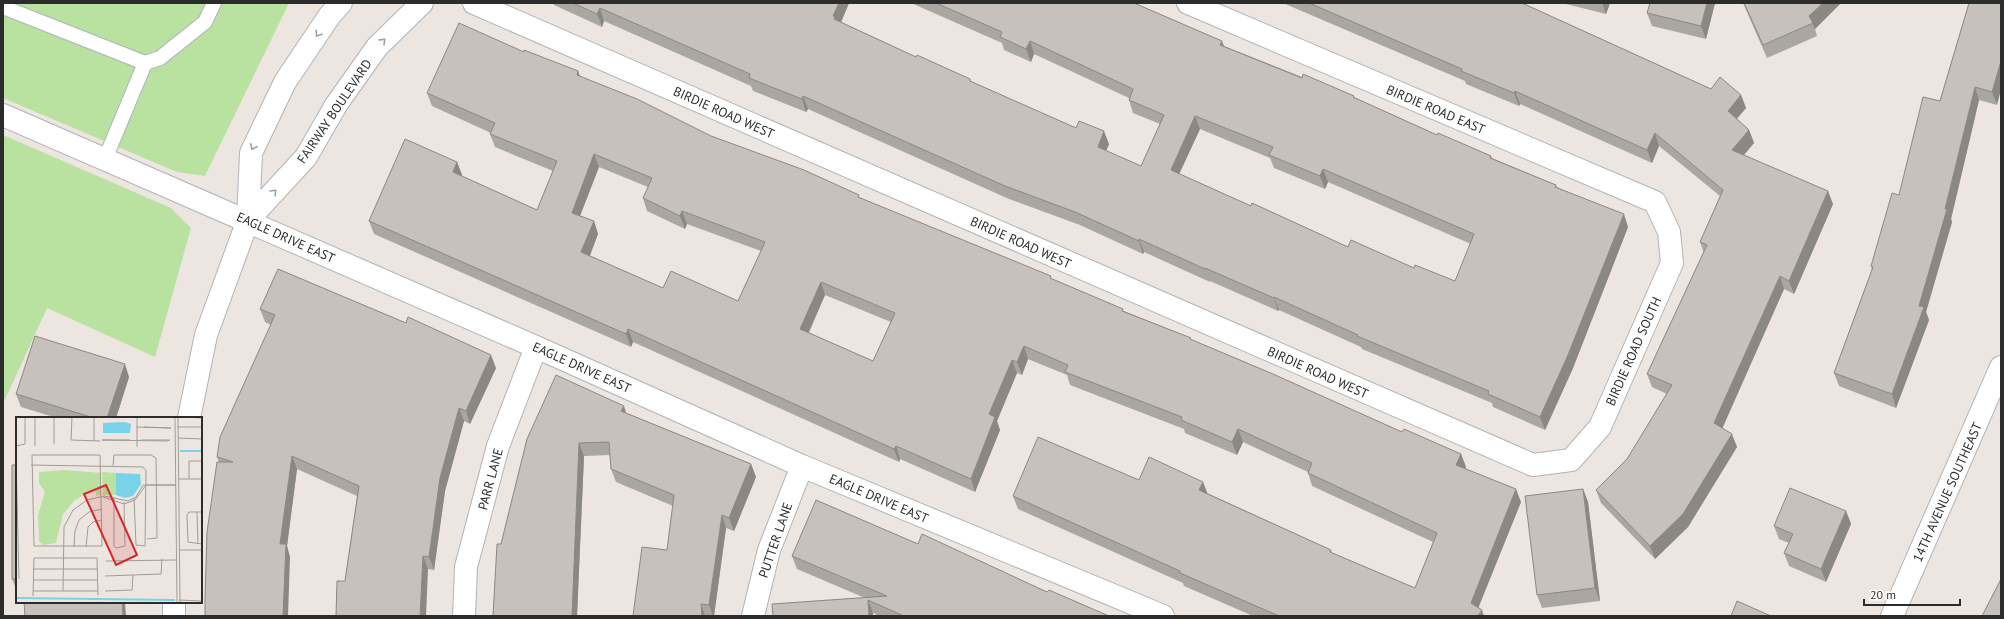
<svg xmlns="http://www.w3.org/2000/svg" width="2004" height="619" font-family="'PT Sans',sans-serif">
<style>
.green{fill:#b9e19f}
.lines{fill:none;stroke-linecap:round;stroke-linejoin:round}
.lane-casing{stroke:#b0b2bc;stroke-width:16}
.street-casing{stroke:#b0b2bc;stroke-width:24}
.lane{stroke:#fff;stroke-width:14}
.street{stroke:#fff;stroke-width:22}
.wall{fill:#aaa6a1;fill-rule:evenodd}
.shaded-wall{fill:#8b8783}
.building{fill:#c6c1bb;stroke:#8b8783;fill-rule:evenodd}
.oneway{stroke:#a0a0a0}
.labels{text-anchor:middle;stroke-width:3.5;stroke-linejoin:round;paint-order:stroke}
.street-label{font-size:13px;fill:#2c2c2c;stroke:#fff}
.inset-river{fill:none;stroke:#78d2e9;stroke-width:2}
.inset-road{fill:none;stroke:#a09c98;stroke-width:1}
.view{fill:#d62828;fill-opacity:0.15;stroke:#d62828;stroke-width:2}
.inset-edge{fill:none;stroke:#2c2c2c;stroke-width:2}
</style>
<rect width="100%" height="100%" fill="#ede6e0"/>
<path class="green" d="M3 3H289L205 176 177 172 3 98Z
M3 135 171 208 191 228 155 357 47 308 3 404Z"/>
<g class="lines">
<defs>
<path id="lane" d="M3 7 145 63 160 58 205 22 214 3
M105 159 145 63"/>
<path id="street" d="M474 3 1533 465 1571 460 1600 427 1672 263 1669 232 1655 202 1188 3
M3 115 536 347 802 466 1163 616
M248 220 306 157 336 105 377 47 422 3
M189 418 206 335 248 220 251 153 285 82 330 15 341 3
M174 616V602
M464 616 466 567 498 446 536 347
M753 616 769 550 802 466
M1892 616 2001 367"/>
</defs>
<use href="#lane" class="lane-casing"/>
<use href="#street" class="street-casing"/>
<use href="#lane" class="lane"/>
<use href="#street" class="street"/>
</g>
<path class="wall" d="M553 3H849L841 22 916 57 970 79 971 82 1109 144 1106 151 1141 166 1160 124 1133 113 1129 100V98L1034 54 1031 62 1004 50 1002 43 911 3H1134L1224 46 1355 98 1437 135 1491 156 1492 158 1556 185 1557 187 1628 227 1573 368 1545 430 1493 407 1492 403 1362 349 1361 347 1279 310 1278 311 1210 281V282L1144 252 1143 254 1080 225 1009 199 808 109 806 112 753 91 751 86 604 21 602 27 554 5ZM1200 129 1270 158 1274 168 1325 189 1328 182 1471 244 1455 281 1414 268 1348 247 1251 206 1179 174Z
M1283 3H1522L1711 89 1741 95 1746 108 1737 119 1749 130 1754 143 1744 155 1833 204 1794 294 1784 289 1722 428 1737 447 1688 527 1655 559 1601 503 1596 490 1627 459 1667 394 1652 387 1647 374 1704 253 1700 242 1720 196 1659 146 1652 163 1520 104 1519 106 1466 84 1465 81Z
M1562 3H1610L1606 14Z
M1715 3 1706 39 1652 26 1647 13Z
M1743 3H1841L1815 29 1817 36 1767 58Z
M1969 3 1997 105 1979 100 1951 219 1952 222 1926 312 1929 320 1896 408 1839 386 1834 373 1872 270 1871 266 1899 195 1940 101Z
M524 52 578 71 580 77 711 136 1052 279 1124 311 1191 338V340L1402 432 1461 454 1466 467 1465 469 1521 502 1478 608 1484 616H1253L1184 586 1183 583 1018 509 1013 496 1139 480 1203 482 1207 493 1331 550 1332 553 1415 588 1433 542 1312 486 1308 473V472L1243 442 1237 455 1185 433 1184 429 1070 385 1067 375 1028 359 1022 375 1017 373 997 421 1000 430 975 492 900 459 899 462 633 342 631 347 374 234 369 221 457 162 462 175 461 176 537 210 553 171 495 147 490 134 491 133 432 106 427 93ZM599 167 648 187 643 198 647 211 685 229 687 224 761 251 738 301 663 288 590 256 598 234 594 221 580 216ZM825 295 891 322 873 361 809 333Z
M260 309 496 368 470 424 464 421 445 491 434 570 428 569 345 581 357 496 297 469 287 546 290 557 219 462 217 457 271 325 265 322Z
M129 377 116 418H57L21 407 16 394Z
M626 413 751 464 756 477 734 531 726 528 714 616H633L667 550 673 506 616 482 611 469 610 455 584 456 577 616H493L501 544 527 439Z
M17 465V591L12 579Z
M1583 489 1588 502 1600 601 1542 608 1537 595Z
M1846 511 1851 524 1826 582 1789 566 1784 553 1789 543 1779 539 1774 526Z
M918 544 1047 592 1109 616H879L873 613 865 598 797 569 792 556Z"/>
<path class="shaded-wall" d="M839 3H849L839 27 834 19 833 16Z
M1602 3H1610L1606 14Z
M1707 3H1715L1706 39 1701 26Z
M1823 3H1841L1815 29 1809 16Z
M600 8 604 21 602 27 597 14Z
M1030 41 1034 54 1031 62 1026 49Z
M1222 41 1227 54 1220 45Z
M2001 61V90L1997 105 1992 92Z
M578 71 583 84 577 75Z
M1975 87 1979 100 1951 219 1952 222 1926 312 1929 320 1896 408 1892 394 1945 209Z
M1515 91 1520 104 1519 106 1514 93Z
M1741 95 1746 108 1732 124 1728 111Z
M803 96 808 109 806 112 802 99Z
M1195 116 1200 129 1175 183 1171 170Z
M1749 130 1754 143 1737 163 1732 150Z
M1104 131 1109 144 1102 160 1098 147Z
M1655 133 1659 146 1652 163 1647 150Z
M594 154 599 167 576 226 572 213Z
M457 162 462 175 457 185 453 172Z
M1323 169 1328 182 1325 189 1320 176Z
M1828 191 1833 204 1794 294 1789 281Z
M682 211 687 224 685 229 680 216Z
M1624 214 1628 227 1573 368 1545 430 1540 417Z
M594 221 598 234 586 265 581 252Z
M1139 239 1144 252 1143 254 1139 241Z
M1780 276 1784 289 1719 436 1714 423Z
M821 282 825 295 804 342 800 329Z
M1274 297 1279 310 1278 311 1274 298Z
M628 329 633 342 631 347 626 334Z
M1024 346 1028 359 1022 375 1017 362Z
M491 355 496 368 470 424 466 411Z
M1012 360 1017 373 997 421 1000 430 975 492 971 479 989 414Z
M125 364 129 377 116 418H107Z
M624 406 628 419 621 411Z
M459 408 464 421 445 491 434 570 429 557 440 478Z
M1238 429 1243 442 1237 455 1232 442Z
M1732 434 1737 447 1688 527 1655 559 1650 546Z
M579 443 584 456 577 616H572Z
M896 446 900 459 899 462 894 449Z
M1461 454 1466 467 1461 478 1456 465Z
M292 456 297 469 287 546 290 557 288 616H283L280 544Z
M751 464 756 477 734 531 729 518Z
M1203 482 1208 495 1199 490Z
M1516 489 1521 502 1475 616 1471 603Z
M1583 489 1588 502 1600 601 1595 588Z
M1846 511 1851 524 1826 582 1821 569Z
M722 515 726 528 714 616H713L709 605Z
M423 556 428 569 426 616H420Z
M868 600 873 613V616H869Z
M122 602H125L126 616H123Z
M701 604 705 616H702Z
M1482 610 1484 616H1478Z"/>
<path class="building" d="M573 3H839L833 16H835L834 19 916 57 917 55 970 79V81L1076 128 1079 121 1104 131 1098 147 1141 166 1164 115 1129 100 1133 89 1030 41 1026 49 1000 37 1002 32 936 3H1134L1222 41 1220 45 1302 78 1303 74 1354 96 1353 97 1437 135 1438 133 1491 156 1490 158 1556 185 1555 187 1624 214 1568 355 1540 417 1488 394 1489 391 1357 336 1358 335 1274 297V298L1205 268V269L1139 239V241L1075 212 1005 186 803 96 802 99 749 78 750 74 600 8 597 14ZM1195 116 1273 147 1269 155 1320 176 1323 169 1474 234 1455 281 1415 265 1414 268 1351 240 1348 247 1252 203 1251 206 1171 170Z
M1309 3H1522L1711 89 1720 77 1741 95 1728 111 1749 130 1732 150 1828 191 1789 281 1780 276 1714 423 1732 434 1683 514 1650 546 1596 490 1627 459 1672 385 1647 374 1707 245 1700 242 1723 190 1655 133 1647 150 1515 91 1514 93 1461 71 1462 69Z
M1650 3H1707L1701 26 1647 13Z
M1744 3H1823L1809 16 1813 23 1763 45Z
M1969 3H2001V61L1992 92 1975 87 1945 209H1947L1919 306 1924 307 1892 394 1834 373 1873 267 1871 266 1892 193 1899 195 1923 97 1940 101Z
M459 23 524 52V50L578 71 577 75 637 99 711 136 804 170 859 195 858 197 1051 276 1050 278 1123 309 1122 311 1191 338 1190 339 1273 374 1402 432 1404 429 1461 454 1456 465 1516 489 1471 603 1482 610 1478 616H1279L1180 573V571L1013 496 1038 437 1139 480 1149 457 1203 482 1199 490 1331 550 1330 552 1415 588 1437 533 1308 473 1312 463 1238 429 1232 442 1181 420 1182 417 1065 372 1068 365 1024 346 1017 362 1012 360 989 414 995 417 971 479 896 446 894 449 628 329 626 334 369 221 405 139 457 162 453 172 537 210 557 161 490 134 495 123 427 93ZM594 154 652 178 643 198 680 216 682 211 765 242 738 301 671 271 663 288 581 252 594 221 572 213ZM821 282 895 313 873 361 800 329Z
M278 269 406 323 408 317 491 355 466 411 459 408 440 478 429 557 423 556 420 616H336L337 581H345L359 486 292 456 280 544H286L283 616H205V599L207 532 217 462H233L217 457 220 437 275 315 260 309Z
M35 336 125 364 107 418H94L16 394Z
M556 375 624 406 621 411 751 464 729 518 722 515 709 605 701 604 702 616H633L642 547 667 550 674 495 611 469 609 442 579 443 572 616H493L497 544H501L527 439Z
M12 465H17V579H12Z
M1790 488 1846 511 1821 569 1784 553 1793 534 1774 526Z
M1583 489 1595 588 1537 595 1525 496Z
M816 500 918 544 922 534 1047 592 1049 590 1109 616H904L868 600 869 616H773L772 604 887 596 792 556Z
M2001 579V616H1982Z
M1737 601 1771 616H1731Z
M24 602H122L123 616H25Z"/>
<defs><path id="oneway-chevron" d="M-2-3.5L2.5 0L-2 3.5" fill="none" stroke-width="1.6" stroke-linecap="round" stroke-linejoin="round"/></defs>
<g class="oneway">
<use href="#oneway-chevron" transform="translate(318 34) rotate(124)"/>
<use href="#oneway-chevron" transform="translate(383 41) rotate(-44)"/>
<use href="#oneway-chevron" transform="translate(253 147) rotate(115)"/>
<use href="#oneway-chevron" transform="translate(274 192) rotate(-47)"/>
</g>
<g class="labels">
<g class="street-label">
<text transform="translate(1436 109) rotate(23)" y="5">BIRDIE ROAD EAST</text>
<text transform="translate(334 111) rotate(-56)" y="5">FAIRWAY BOULEVARD</text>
<text transform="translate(724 112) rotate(24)" y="5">BIRDIE ROAD WEST</text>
<text transform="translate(286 237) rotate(24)" y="5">EAGLE DRIVE EAST</text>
<text transform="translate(1021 242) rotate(24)" y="5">BIRDIE ROAD WEST</text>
<text transform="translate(1633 351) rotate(-66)" y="5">BIRDIE ROAD SOUTH</text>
<text transform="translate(582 367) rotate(24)" y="5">EAGLE DRIVE EAST</text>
<text transform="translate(1318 372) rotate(24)" y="5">BIRDIE ROAD WEST</text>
<text transform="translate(490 479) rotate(-75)" y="5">PARR LANE</text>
<text transform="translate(1947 492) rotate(-66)" y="5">14TH AVENUE SOUTHEAST</text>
<text transform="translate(879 498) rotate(23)" y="5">EAGLE DRIVE EAST</text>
<text transform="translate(775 540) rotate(-71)" y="5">PUTTER LANE</text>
</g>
</g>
<g transform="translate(16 417)">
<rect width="186" height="186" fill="#ede6e0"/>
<path d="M49 53 85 56V78L80 79V74H75L59 83 47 97 40 126 27 128 23 124 22 98 29 75 23 66V55ZM86 55 100 56V78H87Z" fill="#b9e19f"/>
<path d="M109 5 115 7 114 16H87V6ZM100 56 124 57 125 67 117 79 109 81 100 78Z" fill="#78d2e9"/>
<path class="inset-river" d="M164 34H186M0 181 159 183"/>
<path class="inset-road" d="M19 0V29M56 0 55 23 84 24M78 0V24M121 0V30M159 0 161 186M162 0 164 186M168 0 186 1M121 10 155 11 128 10M161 10H186M162 21 186 22M114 23H86L151 24 154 23H125M38 27V0M0 29 9 27V0M16 38H84L86 129H18ZM0 40 3 162M15 48 127 50 130 54 129 129 120 128 118 81M97 49 98 38H135L140 41 141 121 131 122M163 62H186M173 62V44H186M87 80 108 87 119 83 130 68H159M98 80V129L100 131 109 129 108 85M181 95 182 127M186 95H173L171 98 172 125 186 127M58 130 59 114 63 103 73 95 86 92M70 130 72 110 77 105 86 103M163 133H186M90 144 160 143M17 152H82M89 159 145 157 146 142M17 163H82M17 174H82M47 174 48 110 57 93 71 83 88 79 112 84 120 80 127 68H160M89 174 116 173 117 158M17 179 18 141H81L82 178M163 183 186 184"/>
<path class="view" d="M90 68 121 138 100 148 68 77Z"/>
<rect width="186" height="186" class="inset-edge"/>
</g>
<rect width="2004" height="619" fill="none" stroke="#2c2c2c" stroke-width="8"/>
<path d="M1864 599v6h96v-6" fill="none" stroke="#2c2c2c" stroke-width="2"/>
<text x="1870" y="599" font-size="12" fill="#2c2c2c" stroke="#ffffff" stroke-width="3" paint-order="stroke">20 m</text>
</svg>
